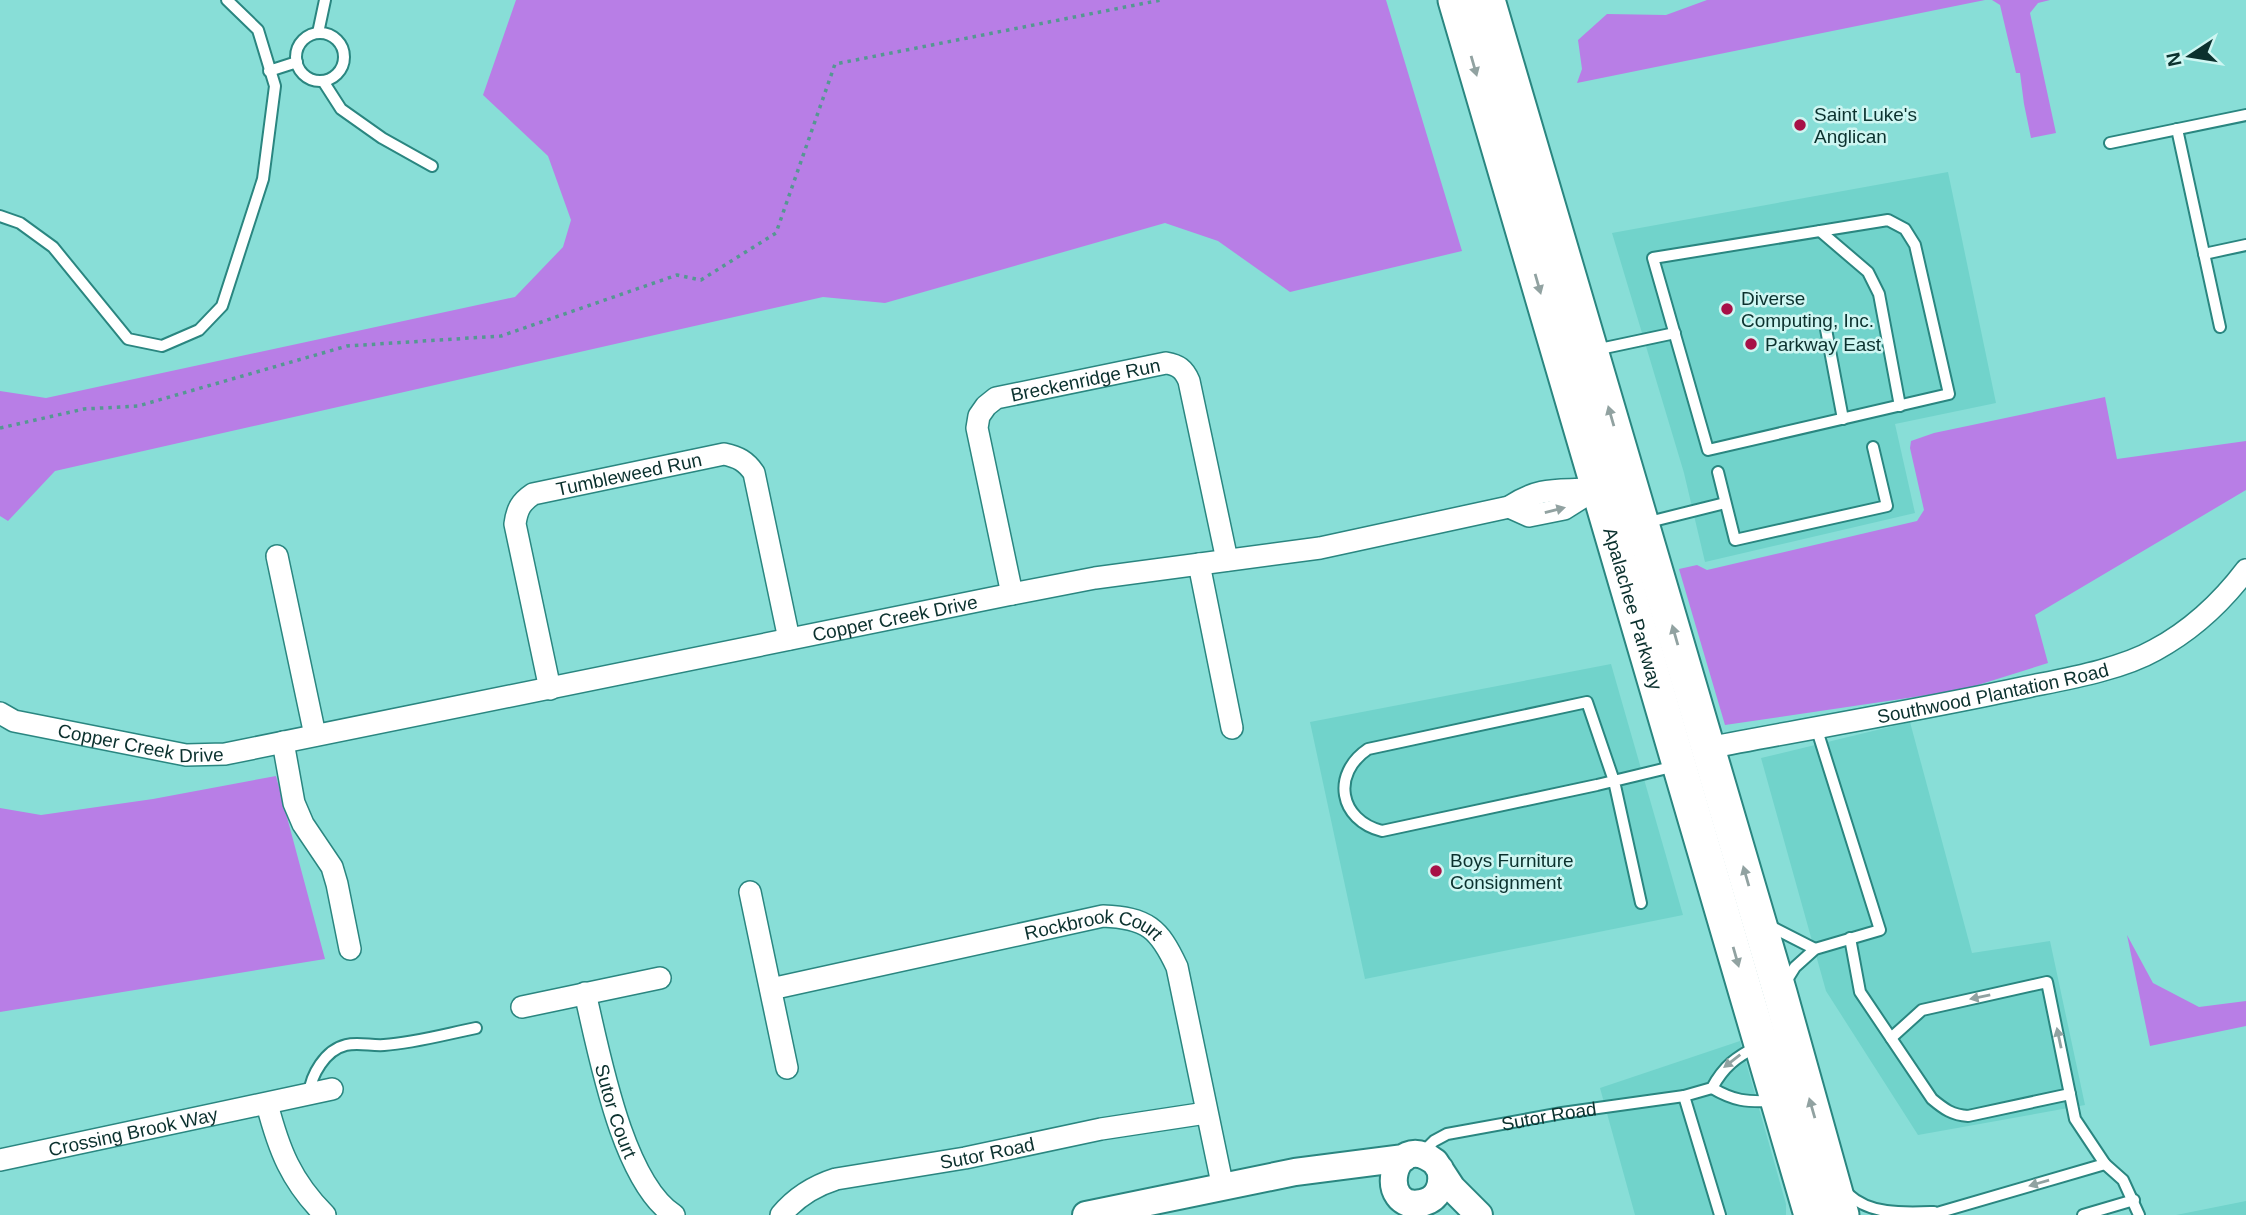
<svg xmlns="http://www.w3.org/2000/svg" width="2246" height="1215" font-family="Helvetica,sans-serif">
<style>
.built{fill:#71d3cb}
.forest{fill:#b87ee6}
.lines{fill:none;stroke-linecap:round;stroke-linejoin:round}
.service-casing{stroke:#2a8680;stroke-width:14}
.minor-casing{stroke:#2a8680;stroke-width:24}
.tertiary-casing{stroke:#2a8680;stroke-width:30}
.primary-casing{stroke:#2a8680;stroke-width:37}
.path{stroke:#559792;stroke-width:3.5;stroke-dasharray:3.5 5;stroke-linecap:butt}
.service{stroke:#fff;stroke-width:10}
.minor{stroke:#fff;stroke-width:21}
.tertiary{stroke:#fff;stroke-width:26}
.primary{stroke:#fff;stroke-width:33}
.oneway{fill:#91a2a1}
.poi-dot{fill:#a71147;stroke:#cef6f2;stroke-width:2.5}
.labels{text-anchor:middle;stroke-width:5;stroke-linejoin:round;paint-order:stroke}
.poi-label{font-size:19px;fill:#0b312e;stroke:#cef6f2;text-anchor:start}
.street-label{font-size:19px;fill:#0b312e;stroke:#cef6f2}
</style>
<rect width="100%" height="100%" fill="#88ded7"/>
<path class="built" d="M1948 172 1996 403 1895 424 1915 513 1705 562 1684 473 1612 233Z
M1611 664 1683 915 1365 979 1310 722Z
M1910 722 1972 953 2050 941 2085 1105 1918 1135 1826 991 1761 758Z
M1740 1041 1786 1204V1215H1635L1600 1088Z
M2246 1201V1215H2176Z"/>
<path class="forest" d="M516 0H1386L1462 251 1290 292 1218 241 1165 223 885 303 823 297 55 471 8 521 0 516V391L46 398 515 297 563 247 571 220 548 156 483 95Z
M1707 0H1985L1577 83 1582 69 1578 40 1607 14 1666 15Z
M1992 0H2050L2038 3 2030 13 2056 133 2031 138 2024 104 2020 73H2016L2000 5Z
M2105 397 2117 459 2246 441V490L2035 615 2048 663 1962 690 1725 725 1679 569 1697 565 1707 570 1917 521 1924 510 1910 448 1911 441 1934 433Z
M276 776 325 959 0 1012V808L41 815 153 799Z
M2127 935 2153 983 2199 1007 2246 1001V1026L2150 1046Z"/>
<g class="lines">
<defs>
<g id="service">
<path d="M318 33 325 0"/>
<circle cx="320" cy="57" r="24"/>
<path d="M269 71 297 62"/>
<path d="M323 81 341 109 382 138 432 166"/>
<path d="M2177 129 2220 327"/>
<path d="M2110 143 2246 115"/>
<path d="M0 216 20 223 53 247 128 339 162 346 199 330 222 306 263 179 275 86 258 30 227 0"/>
<path d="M1888 220 1905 229 1915 245 1949 394 1708 450 1653 258Z"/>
<path d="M1820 231 1868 272 1879 294 1900 406"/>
<path d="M2204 254 2246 245"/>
<path d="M1825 324 1843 419"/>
<path d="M1595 350 1675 333"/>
<path d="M1718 472 1735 540 1887 506 1873 447"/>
<path d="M1645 523 1725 503"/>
<path d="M1641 903 1614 781 1587 702 1368 749C1331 774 1339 820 1382 831L1597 785 1676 766"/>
<path d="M1768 925 1815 949"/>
<path d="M1850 938 1860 992 1932 1099C1944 1109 1952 1115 1968 1116L2070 1094"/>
<path d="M1785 983 1795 967 1815 949 1880 930 1816 727"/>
<path d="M1891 1038 1922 1010 2047 982 2075 1119 2105 1164 2123 1180 2139 1215"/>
<path d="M1712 1088C1734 1101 1746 1102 1772 1101"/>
<path d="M309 1094C311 1075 325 1050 346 1045 358 1042 372 1046 384 1045 414 1043 446 1034 476 1028"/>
<path id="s1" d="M1420 1155 1434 1141 1447 1134 1562 1113 1684 1096"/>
<path d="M1848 1194C1870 1215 1904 1213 1934 1212"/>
<path d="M1720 1215 1684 1096 1712 1088C1724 1066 1736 1057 1758 1046"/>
<path d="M1930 1215 2105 1164"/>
<path d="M2083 1215 2134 1200"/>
</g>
<g id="minor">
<path d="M1509 507 1529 516 1564 509 1596 489"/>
<path d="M277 556 315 735"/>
<path d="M1199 564 1232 728"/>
<path id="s2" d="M1012 594 977 428 979 416 986 406 996 398 1166 363C1178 365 1184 369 1189 381L1227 560"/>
<path id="s3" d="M550 689 515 524C517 509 521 502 533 494L724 454C738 457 746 461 754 473L789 639"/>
<path id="s4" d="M0 713 14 721 186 755 225 754 1012 594 1095 578 1320 548 1509 507C1548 481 1568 495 1607 486"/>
<path d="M283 742 294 803 303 824 332 867 337 884 350 949"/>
<path id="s5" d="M1708 748C1811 728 1914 711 2017 689 2059 680 2118 671 2155 650 2192 630 2221 603 2246 570"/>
<path d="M750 892 787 1068"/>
<path id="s6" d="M771 989 1103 916C1147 918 1159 928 1177 967L1223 1188"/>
<path id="s7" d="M585 993C599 1052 622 1181 674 1215"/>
<path d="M522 1007 660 978"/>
<path d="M267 1104C279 1150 291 1181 325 1215"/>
<path id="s8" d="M0 1160 332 1089"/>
<path id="s9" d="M781 1215C796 1197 814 1186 836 1179L965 1158 1101 1129 1206 1113"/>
</g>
<path id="tertiary" d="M1440 1169C1444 1185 1438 1200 1421 1203 1377 1212 1390 1128 1435 1162L1452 1188 1479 1215
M1086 1215 1295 1172 1404 1158"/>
<g id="primary">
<path id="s10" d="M1455 0 1811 1215"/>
<path d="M1488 0 1780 993 1842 1215"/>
</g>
</defs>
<use href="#service" class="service-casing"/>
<use href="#minor" class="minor-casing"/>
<use href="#tertiary" class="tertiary-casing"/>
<use href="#primary" class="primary-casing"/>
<path class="path" d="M0 428 84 409 138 406 347 346 501 336 677 275 701 280 776 233 835 64 1161 0"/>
<use href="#service" class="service"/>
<use href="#minor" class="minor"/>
<use href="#tertiary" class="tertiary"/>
<use href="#primary" class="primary"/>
</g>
<defs><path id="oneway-solid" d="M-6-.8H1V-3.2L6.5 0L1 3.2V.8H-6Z" transform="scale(1.75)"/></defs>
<g class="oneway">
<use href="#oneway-solid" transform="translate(1474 66) rotate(74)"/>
<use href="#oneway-solid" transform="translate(1538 284) rotate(74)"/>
<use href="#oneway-solid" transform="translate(1611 416) rotate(-106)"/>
<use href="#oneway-solid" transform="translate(1555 510) rotate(-14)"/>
<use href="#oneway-solid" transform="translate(1675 635) rotate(-106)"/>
<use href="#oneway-solid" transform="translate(1746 876) rotate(-106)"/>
<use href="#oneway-solid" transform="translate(1736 957) rotate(74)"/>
<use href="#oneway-solid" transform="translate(1980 997) rotate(168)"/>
<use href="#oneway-solid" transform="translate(2059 1038) rotate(-102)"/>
<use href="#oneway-solid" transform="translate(1732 1061) rotate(142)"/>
<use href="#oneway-solid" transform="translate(1812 1108) rotate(-106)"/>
<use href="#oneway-solid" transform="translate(2039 1183) rotate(164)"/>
</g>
<g class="poi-dot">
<circle cx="1800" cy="125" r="7"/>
<circle cx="1727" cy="309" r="7"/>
<circle cx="1751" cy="344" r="7"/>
<circle cx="1436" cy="871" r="7"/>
</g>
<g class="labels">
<g class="poi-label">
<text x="1814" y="121">Saint Luke's<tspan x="1814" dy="22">Anglican</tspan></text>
<text x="1741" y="305">Diverse<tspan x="1741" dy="22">Computing, Inc.</tspan></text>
<text x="1765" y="351">Parkway East</text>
<text x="1450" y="867">Boys Furniture<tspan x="1450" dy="22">Consignment</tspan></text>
</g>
<g class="street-label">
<text dy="7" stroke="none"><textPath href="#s2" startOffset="298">Breckenridge Run</textPath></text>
<text dy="7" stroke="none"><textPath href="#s3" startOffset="303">Tumbleweed Run</textPath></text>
<text dy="7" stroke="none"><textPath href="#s10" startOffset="634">Apalachee Parkway</textPath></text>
<text dy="7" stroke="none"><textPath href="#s4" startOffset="914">Copper Creek Drive</textPath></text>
<text dy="7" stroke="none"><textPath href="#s5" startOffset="290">Southwood Plantation Road</textPath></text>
<text dy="7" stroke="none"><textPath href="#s4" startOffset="145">Copper Creek Drive</textPath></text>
<text dy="7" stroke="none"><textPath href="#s6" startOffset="331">Rockbrook Court</textPath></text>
<text dy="7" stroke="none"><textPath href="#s7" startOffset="122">Sutor Court</textPath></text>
<text dy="7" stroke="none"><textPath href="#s1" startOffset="138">Sutor Road</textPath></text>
<text dy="7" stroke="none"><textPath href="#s8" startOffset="136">Crossing Brook Way</textPath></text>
<text dy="7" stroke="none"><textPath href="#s9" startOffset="220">Sutor Road</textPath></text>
</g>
</g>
<g transform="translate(2190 56) rotate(258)" stroke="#cef6f2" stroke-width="5" paint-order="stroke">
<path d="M0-5L12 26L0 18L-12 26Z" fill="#0b312e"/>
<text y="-10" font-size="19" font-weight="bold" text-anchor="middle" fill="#0b312e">N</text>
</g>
</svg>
